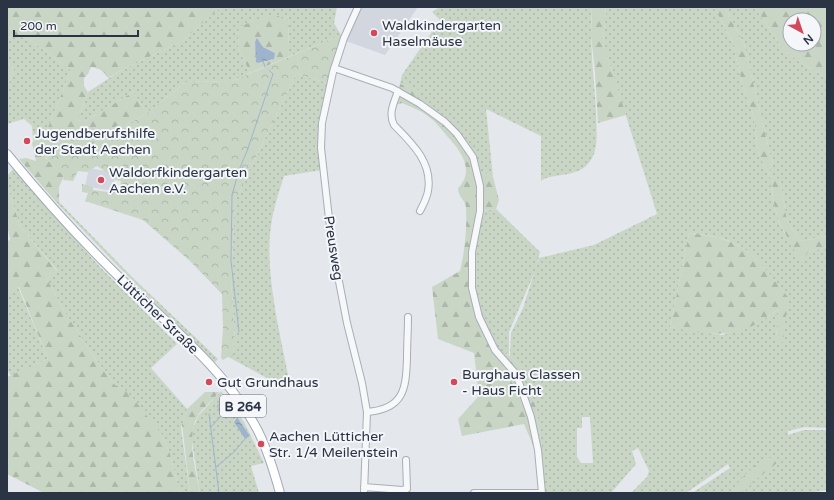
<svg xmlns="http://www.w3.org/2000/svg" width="834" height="500" font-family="'Varela Round',sans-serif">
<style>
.built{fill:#d2d6de}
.grass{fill:url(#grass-dots);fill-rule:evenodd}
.forest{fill:url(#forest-firs);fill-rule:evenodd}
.park{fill:url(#park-crowns)}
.water{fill:url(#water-ripples)}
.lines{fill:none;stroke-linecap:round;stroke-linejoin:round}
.stream{stroke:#9fb4cc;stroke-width:1}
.minor-casing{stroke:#a9aeb7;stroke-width:8}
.major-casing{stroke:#a3abb8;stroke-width:10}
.minor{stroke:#f7f8fa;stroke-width:6}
.major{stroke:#fff;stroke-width:8}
.poi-dot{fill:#d1495b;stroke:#f4f6f9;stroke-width:1.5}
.labels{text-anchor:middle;stroke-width:4;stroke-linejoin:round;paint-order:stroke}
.shield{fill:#f4f6f9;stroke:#676e7b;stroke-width:1}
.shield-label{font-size:13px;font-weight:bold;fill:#2b3445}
.poi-label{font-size:14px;fill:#2b3445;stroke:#f4f6f9;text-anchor:start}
.street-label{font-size:14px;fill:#2b3445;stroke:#f4f6f9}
</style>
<defs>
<pattern id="grass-dots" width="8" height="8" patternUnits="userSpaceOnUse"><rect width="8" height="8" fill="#c9d6c5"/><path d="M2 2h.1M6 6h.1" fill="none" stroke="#adb8ab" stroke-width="1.8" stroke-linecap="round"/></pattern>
<pattern id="forest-firs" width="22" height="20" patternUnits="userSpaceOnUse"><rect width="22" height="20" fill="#c9d6c5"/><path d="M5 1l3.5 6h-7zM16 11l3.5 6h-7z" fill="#adb8ab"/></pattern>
<pattern id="park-crowns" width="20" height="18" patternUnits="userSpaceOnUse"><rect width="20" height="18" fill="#c9d6c5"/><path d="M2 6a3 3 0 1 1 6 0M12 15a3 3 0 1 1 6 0" fill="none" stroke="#adb8ab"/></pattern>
<pattern id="water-ripples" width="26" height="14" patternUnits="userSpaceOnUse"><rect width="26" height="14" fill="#9fb4cc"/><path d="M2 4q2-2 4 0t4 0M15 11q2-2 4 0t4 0" fill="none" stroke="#8293a7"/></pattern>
</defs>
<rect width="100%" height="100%" fill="#e4e7ec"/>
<path class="built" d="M361 7H418L385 55 346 41Z
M89 168 116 173 112 191 85 186Z"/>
<path class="grass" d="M221 7H337L334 23 341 35 288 57 289 16 283 19 239 27 238 47 250 73 232 81 186 82 147 113 133 92 84 122 78 120 88 92 120 71 182 41Z
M440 7H592C589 41 594 76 596 111 596 123 598 138 595 150 594 156 590 162 586 166 572 178 550 173 541 181V136L486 109 493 177 478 170 474 156 417 99 408 86 400 84 402 75 440 20 432 12Z
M606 7H714L732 41 743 87 754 117 758 152 772 181 773 201 779 222 785 234 802 259 808 252 827 247V428L805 427 788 431V435L804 430H827V490L806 493H692L730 468 728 464 686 493H631L647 477 649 471 638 448 632 451 636 464 611 493H545L540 450 542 448 535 402 522 378V368L510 356 511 333 523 308 539 258 594 245 657 214 603 43ZM689 233C747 238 753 255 788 297L776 338 779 309 758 323 722 335 670 327ZM582 417H590L593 463H581L577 457V428H582Z
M725 7H754C765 20 772 35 783 48 795 61 812 69 827 78V236L801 241 787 221 780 180 771 176 770 170 773 161 771 158 744 44Z
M19 36 30 40 71 70 47 130 40 132 33 141 32 126 24 119 7 124V88L14 70 7 61V38Z
M296 74 328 83 324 101 322 170 284 176C279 193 273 209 271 226 264 272 281 338 290 384L280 385 232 359 235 342 231 278 235 201Z
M13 169 100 267 177 344 151 368 187 409 181 428 190 493H180L170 454 162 435 123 388 115 385 103 370 64 311 47 279 57 270 20 226 7 185V176Z
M56 202H59L134 279 218 359 214 363 108 256Z
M496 209 540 252 535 271 509 332V355L496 351C487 331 475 309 473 287 471 261 477 236 482 211Z
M18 287 48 359 11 376 7 369V292Z
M221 391 244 422 264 463 251 466 259 493H200L191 435 198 416ZM237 417 250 436 245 439 234 420Z"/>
<path class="forest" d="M7 7H221L182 41 120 71 108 78C104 71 99 68 91 67L88 74 84 78V86L88 92 78 120 84 122 133 92 147 113 86 149 45 157 64 176 59 187V202H56L19 159 26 158 36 161 32 143 42 130H47L71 70 30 40 19 36 7 38Z
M592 7H606L603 43 626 115 598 123 595 73 591 35Z
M714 7H725L744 44 771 158 773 161 770 170 771 176 780 180 787 221 801 241 827 236V247L808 252 802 260 799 259 779 222 773 201 772 181 758 152 754 117 743 87 732 41Z
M754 7H827V78C812 69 795 61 783 48 772 35 765 20 754 7ZM790 20H814V44H790Z
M265 16H278L283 19 289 16 288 57 250 73 238 47 239 27ZM257 38 263 47 275 53 272 60 258 63 255 42Z
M7 61 14 70 7 88Z
M400 84 419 90 417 99 455 130 478 170 493 177 499 200 496 209 478 211 470 289 492 349 510 356 522 368V378L535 402 542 448 540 450H535L524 424 462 436 458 419 479 396 474 353 438 339 432 287 460 271C465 251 467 228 466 208 466 200 458 198 458 188 476 170 460 150 446 135 441 129 436 122 429 117 422 111 411 107 402 103L396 105Z
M7 185 20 226 57 271 47 279 64 311 103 370 115 385 123 388 132 397 162 435 170 454 180 493H44L7 474V377L48 359 19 287 7 292V242L10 239 7 226Z
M689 233C747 239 753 254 788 297L783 342 780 343 776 338 779 309C772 313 765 319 758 323 727 340 702 333 670 327Z
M205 392H219C214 400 201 409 197 417 186 440 196 469 200 493H190L182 424 187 409Z
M769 458 782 459 753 482 743 493H730C740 479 753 464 769 458Z"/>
<path class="park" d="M343 34 328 83 296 74 235 201 231 278 235 342 232 359 228 357 223 360 221 358 223 328 222 294 190 261 143 220 85 201 88 193 82 192V184L93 187V190L108 192 110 189H119L121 181 115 180 112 176 97 166 87 172 78 171 73 181 63 180 64 176C53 165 37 154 45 136L72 135 86 149 147 113 186 82 232 81Z"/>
<path class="water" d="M257 38 263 47 275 53 274 59 258 63 256 62 255 42Z
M237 417 250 436 245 439 234 422Z"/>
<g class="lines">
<path class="stream" d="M263 61 265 67
M239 332 231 261 232 195 239 170 247 151 273 74 269 70
M209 414 219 493
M211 427 223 414 217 406 225 402 223 397 227 395
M216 467 234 452 245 439"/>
<defs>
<path id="minor" d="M358 7 344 38 333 72 322 123 321 148 332 245 347 323 362 383 367 412 364 493
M334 68 392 88 420 104 445 122 457 134 473 157 480 186V211L472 252V288L479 317 495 350 516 374 531 417 538 450 542 493
M398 91C394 103 388 113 394 125 412 143 433 163 428 191 427 198 423 205 420 211
M367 412C404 409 406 389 407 358 407 344 408 331 408 317
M364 487 402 490 407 489 406 460
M474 493H542"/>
<path id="major" d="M7 154C38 192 71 229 106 264 157 316 224 365 258 431 268 451 274 471 280 493"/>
</defs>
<use href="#minor" class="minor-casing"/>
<use href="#major" class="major-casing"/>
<use href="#minor" class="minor"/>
<use href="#major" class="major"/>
</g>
<g class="poi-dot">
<circle cx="374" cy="33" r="4"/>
<circle cx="27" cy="141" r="4"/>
<circle cx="101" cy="180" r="4"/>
<circle cx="209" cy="382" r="4"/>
<circle cx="454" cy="382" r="4"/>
<circle cx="261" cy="444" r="4"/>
</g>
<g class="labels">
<rect class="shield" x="220" y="395" width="46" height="22" rx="3"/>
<g class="shield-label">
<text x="243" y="411">B 264</text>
</g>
<g class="poi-label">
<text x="382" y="30">Waldkindergarten<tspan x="382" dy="16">Haselmäuse</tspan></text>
<text x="35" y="138">Jugendberufshilfe<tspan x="35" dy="16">der Stadt Aachen</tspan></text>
<text x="109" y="177">Waldorfkindergarten<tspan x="109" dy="16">Aachen e.V.</tspan></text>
<text x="462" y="379">Burghaus Classen<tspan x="462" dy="16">- Haus Ficht</tspan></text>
<text x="217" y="387">Gut Grundhaus</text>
<text x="269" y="441">Aachen Lütticher<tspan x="269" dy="16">Str. 1/4 Meilenstein</tspan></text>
</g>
<g class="street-label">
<text transform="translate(334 248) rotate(81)" y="5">Preusweg</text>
<text transform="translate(158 314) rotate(44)" y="5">Lütticher Straße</text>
</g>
</g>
<rect width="834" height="500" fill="none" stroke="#2b3445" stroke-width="16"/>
<g transform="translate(802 32) rotate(140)"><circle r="19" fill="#f4f6f9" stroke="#a4a8b1"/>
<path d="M0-3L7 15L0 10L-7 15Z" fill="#d1495b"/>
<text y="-6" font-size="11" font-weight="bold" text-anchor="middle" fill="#2b3445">N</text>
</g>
<path d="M14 30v6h124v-6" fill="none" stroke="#2b3445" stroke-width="2"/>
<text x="20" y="30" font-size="12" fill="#2b3445" stroke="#f4f6f9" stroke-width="3" paint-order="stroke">200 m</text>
</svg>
